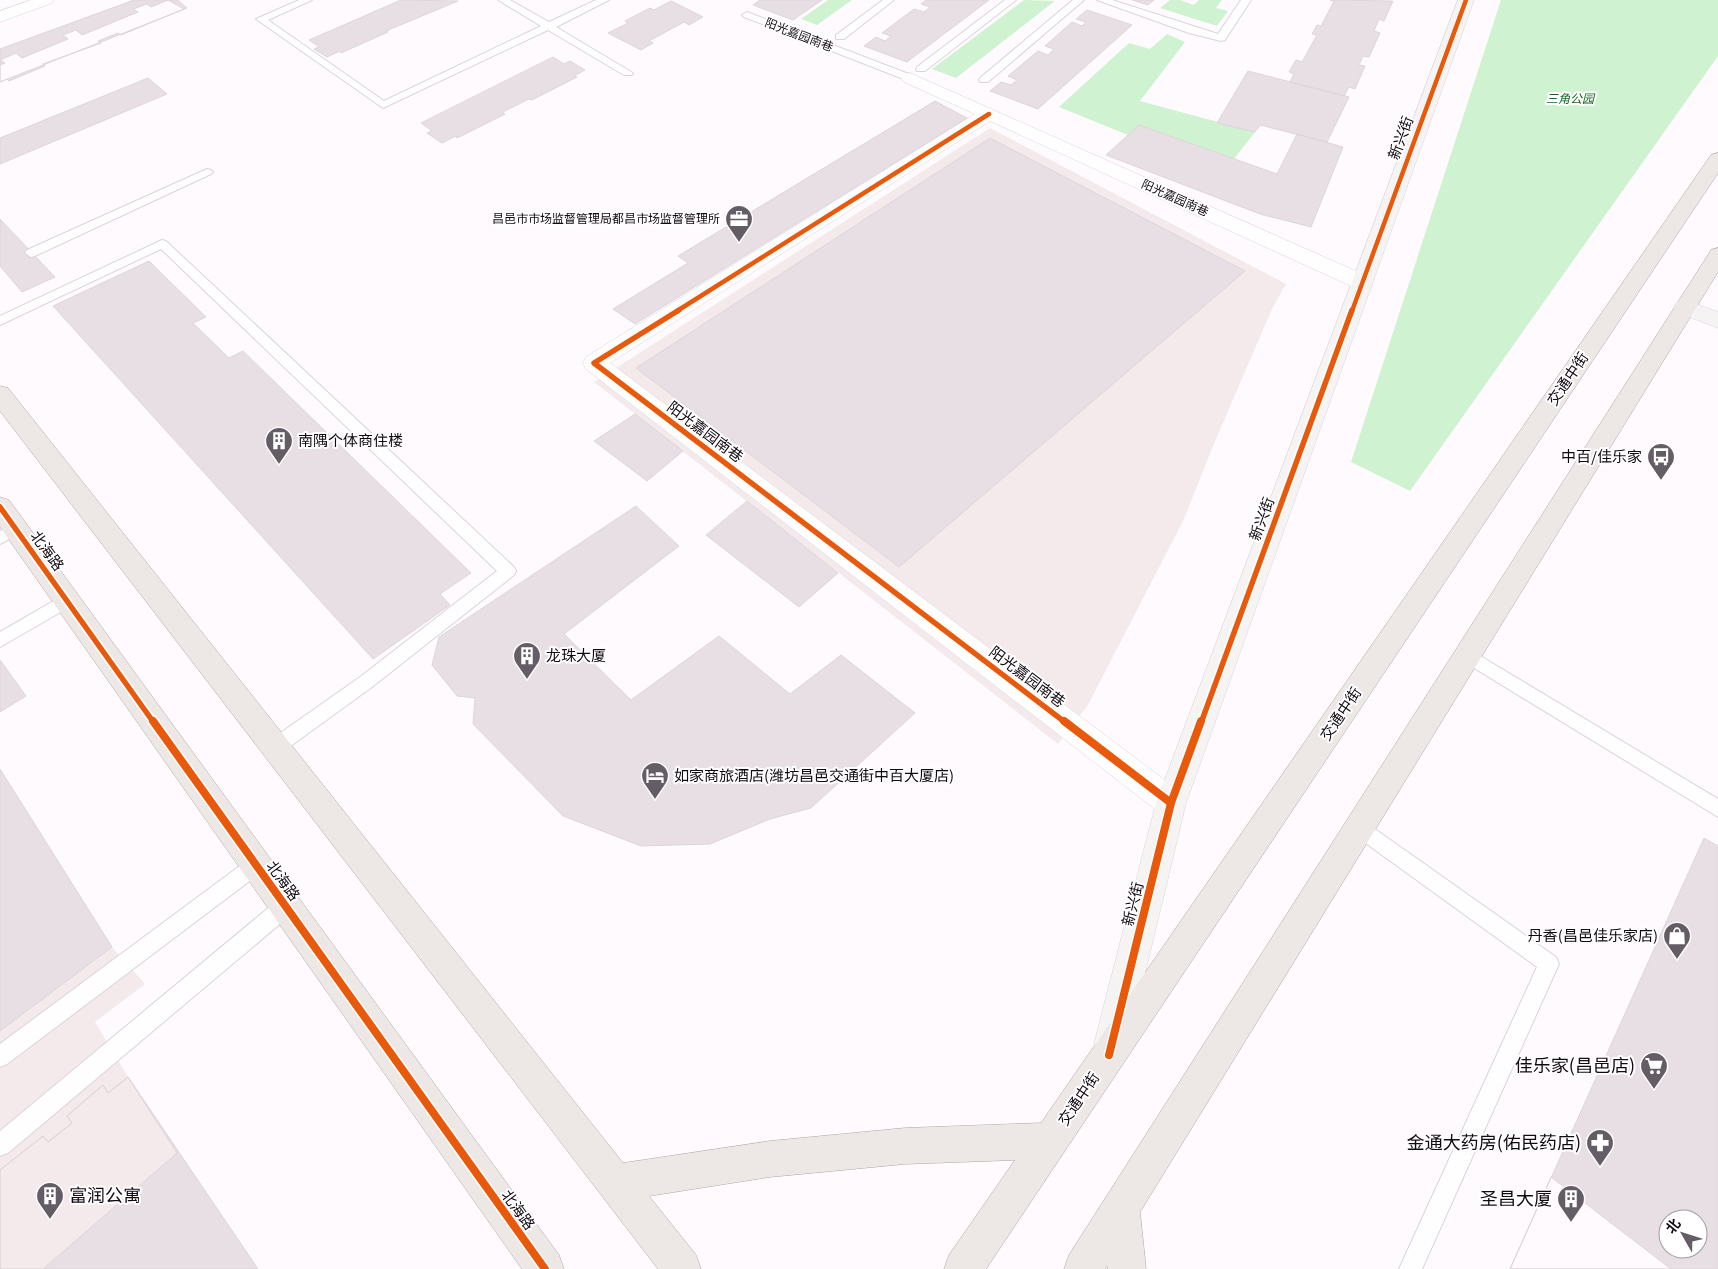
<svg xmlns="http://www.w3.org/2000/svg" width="1718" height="1269" font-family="Georgia,'Noto Sans SC',serif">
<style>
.commercial{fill:#f4eaeb}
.green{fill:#cff2d0}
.building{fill:#e8dfe5;stroke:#ded5db;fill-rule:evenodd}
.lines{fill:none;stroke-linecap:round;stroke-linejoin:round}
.lane-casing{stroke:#dbd4db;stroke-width:2}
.street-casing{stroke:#dbd4db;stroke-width:1}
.secondary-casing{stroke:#dbd4db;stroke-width:1}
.primary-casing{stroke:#b1a6a5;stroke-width:1}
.lane{fill:#fffeff;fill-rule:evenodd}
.street{fill:#fffeff;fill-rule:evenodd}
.secondary{fill:#f6f3f3;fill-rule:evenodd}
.primary{fill:#ede7e6;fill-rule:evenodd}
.cycleway-far2-casing{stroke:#fff;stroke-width:6}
.cycleway-far1-casing{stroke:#fff;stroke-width:9}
.cycleway-casing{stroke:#fff;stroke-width:11}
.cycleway-far2{stroke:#e8590c;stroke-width:4.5}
.cycleway-far1{stroke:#e8590c;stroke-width:5.5}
.cycleway{stroke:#e8590c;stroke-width:8}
.labels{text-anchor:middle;stroke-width:4;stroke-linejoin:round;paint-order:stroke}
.far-street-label{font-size:12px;fill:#120912;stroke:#fff}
.far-park-label{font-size:12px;font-style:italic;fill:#186621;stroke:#fff}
.far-poi-label{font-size:12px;fill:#120912;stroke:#fff;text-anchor:end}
.street-label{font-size:15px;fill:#120912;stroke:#fff}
.poi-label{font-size:15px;fill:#120912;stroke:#fff;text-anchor:start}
.near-poi-label{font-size:18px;fill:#120912;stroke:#fff;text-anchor:end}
</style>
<rect width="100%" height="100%" fill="#fefafe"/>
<path class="commercial" d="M990 128 1286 284 1272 309 1213 446 1184 519 1088 705 1058 744 594 382Z
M0 769 112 947 145 984 95 1022 128 1077 258 1269H0Z"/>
<path class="green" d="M828 0H852L817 25 801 19Z
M1024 0 1055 1 956 78 932 69Z
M1170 0H1180L1194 5 1199 0H1222L1216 8 1228 11 1217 26 1160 8Z
M1501 0H1718V56L1410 491 1351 462Z
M1167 34 1185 42 1140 101 1255 132 1234 159 1128 135 1059 107 1129 43 1150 49Z"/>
<path class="building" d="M134 0H178L187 8 0 82V49Z
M168 0 184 9 121 35 118 33 98 41 101 43 43 64 45 66 9 81 7 79 0 82V65L5 63 0 60 16 53 22 58 68 39 63 35 76 30 82 35 138 12 133 9 147 4 151 7Z
M401 0 458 1 386 31 388 32 341 53 340 51 327 57 314 49 319 47 309 40Z
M760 0H822L793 20 753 5Z
M926 0H989L907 62 864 46 876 37 885 41 891 36 882 33 914 9 924 12 930 7 921 4Z
M1132 0H1154L1148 5Z
M1330 0 1393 1 1384 21 1379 19 1374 31 1380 33 1369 57 1363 56 1359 65 1365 66 1355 89 1349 87 1344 96 1290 82 1294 74 1289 72 1296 60 1302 62 1317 35 1312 34 1317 25 1321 26 1334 1Z
M671 1 703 17 689 25 684 22 649 41 653 43 641 50 608 33 628 23 625 21 650 8 654 10Z
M1087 10 1132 25 1038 109 990 91 1001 82 1011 85 1017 80 1008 76 1038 51 1048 55 1054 49 1045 46 1072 22 1082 26 1086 22 1076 19Z
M553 57 564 64 570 61 585 70 574 76 577 77 532 100 529 99 503 112 505 114 457 138 456 136 442 143 427 133 432 131 421 123Z
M1248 71 1349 97 1327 142 1260 125 1255 132 1217 123Z
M148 78 167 94 0 164V138Z
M935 101 967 118 635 324 613 309 688 263 678 256Z
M1139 125 1277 174 1297 134 1343 147 1311 227 1260 214 1106 155Z
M990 138 1245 271 899 567 636 368Z
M0 219 55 277 22 292 0 266Z
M149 261 206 317 193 323 229 358 243 351 471 573 440 594 450 605 373 659 53 306Z
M635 414 683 451 647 481 594 441Z
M747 501 838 573 799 607 706 535Z
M636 506 679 546 564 634 631 700 719 636 790 694 841 655 915 713 811 808 770 819 710 844 641 846 563 816 473 724 475 698 457 696 432 665 439 637Z
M0 660 26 696 0 712Z
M0 769 112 947 0 1031Z
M1704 838 1718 846V1269H1510ZM1668 1219H1698V1249H1668Z
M128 1077 258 1269H0V1170L43 1136 48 1142 72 1123 67 1116 103 1085 108 1093Z
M128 1077 177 1153 43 1269H0V1170L43 1136 48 1142 72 1123 67 1116 103 1085 108 1093Z
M1551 1177 1671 1269H1510Z"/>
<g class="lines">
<defs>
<path id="lane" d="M299 0H312L268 20 384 101 541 26 498 0H510L549 22 596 0H609L556 27 633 73 632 75H624L548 30 383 108 256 19Z
M883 0H894L844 39H836V35Z
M1005 0H1016L925 71H917L916 69 917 67Z
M1073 0H1084L988 82H980L979 80 980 78Z
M1097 0H1112L1218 34 1241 0H1251L1225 40 1221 41 1189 33Z
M747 12 914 76 915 78 914 80H906L744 17 742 15Z
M207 169 211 170 213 172 211 174 35 256 31 257 25 253 27 250Z
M162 240 166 241 514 567 516 571 514 575 372 687 281 753 275 755 269 753 266 747 269 741 360 677 497 571 161 249 0 325V316Z
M16 523 21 525 24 529 21 533 0 544V531Z
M67 593 73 595 75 600 73 605 0 647V632Z
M1467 648 1718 799V817L1461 660 1459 655 1461 650Z
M1359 819 1365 822 1556 957 1559 964 1422 1269H1399L1537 967 1353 834 1350 828 1353 822Z
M256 856 263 859 265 865 263 871 7 1064 0 1067V1044L249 859Z
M286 897 293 899 296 906 293 913 8 1153 0 1156V1131L279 899Z"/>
<path id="street" d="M31 0H54L52 3 0 22V11Z
M910 73 1369 277 1372 282 1369 287 1361 289 1353 287 990 121 610 363 1182 793 1186 803 1182 813 1171 817 1160 813 586 369 583 363 586 357 975 114 904 82 901 78 904 74Z"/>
<path id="secondary" d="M1458 0H1474L1186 803 1128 1044 1123 1056 1111 1061 1099 1056 1094 1044 1156 803Z
M1685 300 1718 312V328L1677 312 1674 307 1677 302Z"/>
<path id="primary" d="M1718 153V173L986 1269H944L949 1255 1015 1160 905 1164 770 1177 649 1196 696 1255 701 1269H658L0 411V386L8 388 623 1163 770 1141 905 1128 1041 1123 1711 155Z
M1718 248V272L1140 1212 1146 1269H1108L1107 1265 1105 1269H1064L1069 1255 1108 1194 1708 255 1711 250Z
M0 497 9 500 559 1255 564 1269H522L0 527Z"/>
</defs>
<use href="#lane" class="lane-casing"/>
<use href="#street" class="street-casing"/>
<use href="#secondary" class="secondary-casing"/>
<use href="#primary" class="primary-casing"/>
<use href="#lane" class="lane"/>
<use href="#street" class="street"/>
<use href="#secondary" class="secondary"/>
<use href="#primary" class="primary"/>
<defs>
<path id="cycleway-far2" d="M677 311 989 114
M1352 311 1466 0"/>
<path id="cycleway-far1" d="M679 310 594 363 1066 723
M0 507 154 723
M1201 723 1352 310"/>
<path id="cycleway" d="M153 721 545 1269
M1064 721 1171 803
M1109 1055 1171 803 1201 721"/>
</defs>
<use href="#cycleway-far2" class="cycleway-far2-casing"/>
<use href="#cycleway-far1" class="cycleway-far1-casing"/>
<use href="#cycleway" class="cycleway-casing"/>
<use href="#cycleway-far2" class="cycleway-far2"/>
<use href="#cycleway-far1" class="cycleway-far1"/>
<use href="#cycleway" class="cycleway"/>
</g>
<defs>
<symbol id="office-pin" viewBox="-11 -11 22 30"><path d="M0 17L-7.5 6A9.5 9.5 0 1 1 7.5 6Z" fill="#655d65" stroke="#fff"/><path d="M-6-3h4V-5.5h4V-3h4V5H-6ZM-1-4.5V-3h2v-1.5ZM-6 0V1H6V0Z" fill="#fff"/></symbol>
<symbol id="building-pin" viewBox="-11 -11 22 30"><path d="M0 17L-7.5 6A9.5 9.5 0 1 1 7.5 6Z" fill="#655d65" stroke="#fff"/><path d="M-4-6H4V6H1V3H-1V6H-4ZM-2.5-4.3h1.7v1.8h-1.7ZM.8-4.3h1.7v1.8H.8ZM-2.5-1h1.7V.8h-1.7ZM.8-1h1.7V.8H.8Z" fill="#fff"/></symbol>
<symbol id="bus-pin" viewBox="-11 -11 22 30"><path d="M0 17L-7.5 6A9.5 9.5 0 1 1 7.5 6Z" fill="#655d65" stroke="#fff"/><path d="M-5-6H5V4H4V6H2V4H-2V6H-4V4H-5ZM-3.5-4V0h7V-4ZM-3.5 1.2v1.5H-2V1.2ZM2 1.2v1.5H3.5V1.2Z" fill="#fff"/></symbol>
<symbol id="hotel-pin" viewBox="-11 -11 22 30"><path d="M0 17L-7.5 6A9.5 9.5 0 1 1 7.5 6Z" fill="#655d65" stroke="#fff"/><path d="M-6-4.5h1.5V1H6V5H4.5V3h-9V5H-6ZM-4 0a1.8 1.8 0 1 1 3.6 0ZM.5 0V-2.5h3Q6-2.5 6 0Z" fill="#fff"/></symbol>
<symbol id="shop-pin" viewBox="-11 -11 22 30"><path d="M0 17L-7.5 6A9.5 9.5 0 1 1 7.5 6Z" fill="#655d65" stroke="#fff"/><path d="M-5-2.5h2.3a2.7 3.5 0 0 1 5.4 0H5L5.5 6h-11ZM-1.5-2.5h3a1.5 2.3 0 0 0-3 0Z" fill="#fff"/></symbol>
<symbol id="supermarket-pin" viewBox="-11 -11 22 30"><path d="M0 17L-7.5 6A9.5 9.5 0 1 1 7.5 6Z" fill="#655d65" stroke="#fff"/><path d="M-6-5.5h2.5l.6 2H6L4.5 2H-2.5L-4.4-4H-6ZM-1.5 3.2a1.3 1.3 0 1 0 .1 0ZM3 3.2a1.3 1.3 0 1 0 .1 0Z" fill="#fff"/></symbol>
<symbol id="pharmacy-pin" viewBox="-11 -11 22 30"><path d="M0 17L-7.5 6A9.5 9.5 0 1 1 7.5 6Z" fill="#655d65" stroke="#fff"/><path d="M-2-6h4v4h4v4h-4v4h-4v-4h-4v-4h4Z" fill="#fff"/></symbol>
</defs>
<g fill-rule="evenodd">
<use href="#office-pin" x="723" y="203" width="32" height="43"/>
<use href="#building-pin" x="263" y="425" width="32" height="43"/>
<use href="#bus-pin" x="1645" y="441" width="32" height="43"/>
<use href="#building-pin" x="511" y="640" width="32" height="43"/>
<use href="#hotel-pin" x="639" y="760" width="32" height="43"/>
<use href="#shop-pin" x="1661" y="920" width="32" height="43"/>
<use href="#supermarket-pin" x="1638" y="1050" width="32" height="43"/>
<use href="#pharmacy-pin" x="1584" y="1127" width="32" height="43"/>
<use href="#building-pin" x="34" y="1180" width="32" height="43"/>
<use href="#building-pin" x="1555" y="1183" width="32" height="43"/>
</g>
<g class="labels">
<g class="far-street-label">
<text transform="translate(799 35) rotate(21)" y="4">阳光嘉园南巷</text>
<text transform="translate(1175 198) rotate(24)" y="4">阳光嘉园南巷</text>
</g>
<g class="far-park-label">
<text x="1570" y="103">三角公园</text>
</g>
<g class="far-poi-label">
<text x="720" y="223">昌邑市市场监督管理局都昌市场监督管理所</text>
</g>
<g class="street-label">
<text transform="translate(1401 138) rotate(-70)" y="5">新兴街</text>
<text transform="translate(1568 379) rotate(-56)" y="5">交通中街</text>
<text transform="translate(705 432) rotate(37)" y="5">阳光嘉园南巷</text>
<text transform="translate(1262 519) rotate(-70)" y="5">新兴街</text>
<text transform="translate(47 551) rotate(54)" y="5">北海路</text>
<text transform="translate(1027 677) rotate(37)" y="5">阳光嘉园南巷</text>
<text transform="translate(1341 714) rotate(-56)" y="5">交通中街</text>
<text transform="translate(283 881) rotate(54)" y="5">北海路</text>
<text transform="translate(1133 904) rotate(-76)" y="5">新兴街</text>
<text transform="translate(1079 1099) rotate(-56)" y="5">交通中街</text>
<text transform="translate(518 1210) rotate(54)" y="5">北海路</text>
</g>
<g class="poi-label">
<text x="298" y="446">南隅个体商住楼</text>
<text x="1642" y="462" text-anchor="end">中百/佳乐家</text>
<text x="546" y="661">龙珠大厦</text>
<text x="674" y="781">如家商旅酒店(潍坊昌邑交通街中百大厦店)</text>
<text x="1658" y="941" text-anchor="end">丹香(昌邑佳乐家店)</text>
</g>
<g class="near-poi-label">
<text x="1635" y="1072">佳乐家(昌邑店)</text>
<text x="1581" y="1149">金通大药房(佑民药店)</text>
<text x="69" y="1202" text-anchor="start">富润公寓</text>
<text x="1552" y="1205">圣昌大厦</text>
</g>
</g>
<g transform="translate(1683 1234) rotate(309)"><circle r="24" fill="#ffffff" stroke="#a09da0"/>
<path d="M0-4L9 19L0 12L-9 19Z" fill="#655d65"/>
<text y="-8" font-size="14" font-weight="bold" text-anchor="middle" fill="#120912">北</text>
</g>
</svg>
